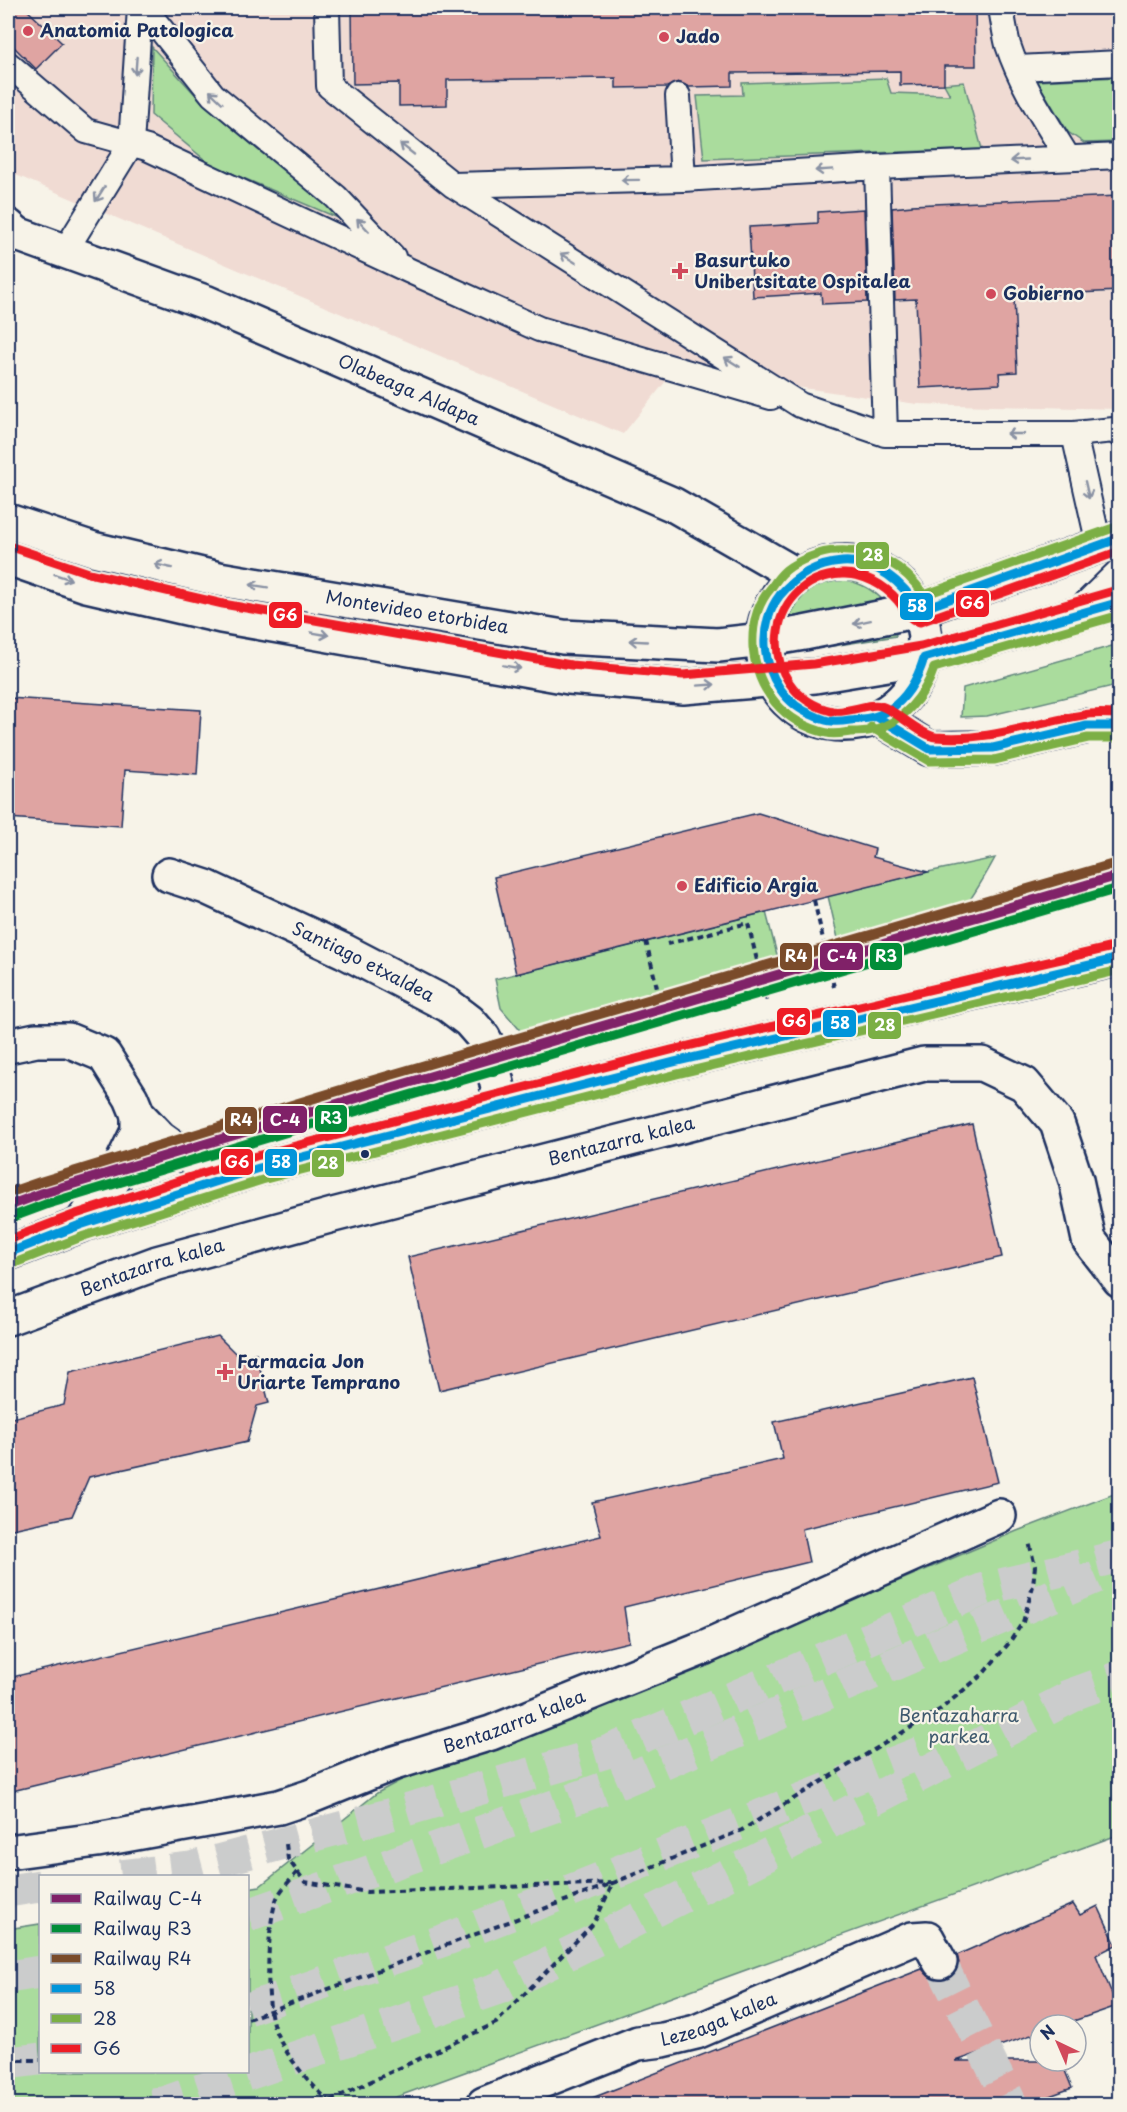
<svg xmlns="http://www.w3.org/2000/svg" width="1127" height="2112" font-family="'Playpen Sans',sans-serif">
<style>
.built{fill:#f0dbd3}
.green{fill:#aadc9d;stroke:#62867e;stroke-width:1.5}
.building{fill:#dfa4a2;stroke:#1b2f5e;stroke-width:1.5}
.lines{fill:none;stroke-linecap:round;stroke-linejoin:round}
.street-tunnel{stroke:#cbcccc;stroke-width:33;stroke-dasharray:33 16;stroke-linecap:butt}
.highway-tunnel{stroke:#cbcccc;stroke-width:33;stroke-dasharray:33 16;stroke-linecap:butt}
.lane-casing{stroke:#1b2f5e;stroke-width:28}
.street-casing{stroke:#1b2f5e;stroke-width:38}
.secondary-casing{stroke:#1b2f5e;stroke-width:38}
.primary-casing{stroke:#1b2f5e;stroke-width:38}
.path{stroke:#1b2f5e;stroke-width:4;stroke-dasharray:6 4.5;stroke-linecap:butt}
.lane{stroke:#f7f3e8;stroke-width:24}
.street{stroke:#f7f3e8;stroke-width:33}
.secondary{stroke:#f7f3e8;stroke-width:33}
.primary{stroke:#f7f3e8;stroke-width:33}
.bus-1-casing{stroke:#f7f3e8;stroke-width:14}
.bus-2-casing{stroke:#f7f3e8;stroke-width:14}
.bus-3-casing{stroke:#f7f3e8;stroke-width:14}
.bus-1{stroke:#0095da;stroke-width:9}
.bus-2{stroke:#7baf44;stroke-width:9}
.bus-3{stroke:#ee1c25;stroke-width:9}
.rail-1-casing{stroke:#f7f3e8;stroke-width:15}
.rail-2-casing{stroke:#f7f3e8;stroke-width:15}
.rail-3-casing{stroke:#f7f3e8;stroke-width:15}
.rail-1{stroke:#802168;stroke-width:10}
.rail-2{stroke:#028d38;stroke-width:10}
.rail-3{stroke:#7a4b2a;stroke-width:10}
.oneway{stroke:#8991a3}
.poi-dot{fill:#d1495b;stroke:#f7f3e8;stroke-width:2}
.bus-dot{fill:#1b2f5e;stroke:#f7f3e8;stroke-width:2}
.labels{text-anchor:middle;stroke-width:4.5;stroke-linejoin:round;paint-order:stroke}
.poi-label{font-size:18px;font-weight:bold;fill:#1b2f5e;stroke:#f7f3e8;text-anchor:start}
.street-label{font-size:18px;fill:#1b2f5e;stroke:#f7f3e8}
.park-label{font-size:18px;fill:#3f5a6e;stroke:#f7f3e8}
.line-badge{stroke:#f7f3e8;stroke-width:2}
.badge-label{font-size:16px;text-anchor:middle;font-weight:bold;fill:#fff}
</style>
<rect width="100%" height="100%" fill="#f7f3e8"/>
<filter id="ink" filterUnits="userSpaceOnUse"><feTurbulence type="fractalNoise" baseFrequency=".0167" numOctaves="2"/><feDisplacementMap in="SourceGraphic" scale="12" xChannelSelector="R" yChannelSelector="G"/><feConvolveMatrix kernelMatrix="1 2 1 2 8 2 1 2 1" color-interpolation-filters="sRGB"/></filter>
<g filter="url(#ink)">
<path class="built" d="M8 8H1119V409L917 404 675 370 623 434 9 172Z"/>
<path class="green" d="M152 47 201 101 258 150 313 190 343 220 210 164 151 115Z
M1119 77V142L1084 143 1068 132 1037 81Z
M886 78 891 93 950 95 944 84 964 82 982 149 704 159 697 96 743 95 742 83Z
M846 580C863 584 873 590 885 602L788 621C800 592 815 582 846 580Z
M895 627 896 636 788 653 786 644Z
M1119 644V662H1116L1113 686 987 716 961 717 963 688Z
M995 858C986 874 977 891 966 905 934 942 889 952 844 964L828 896 928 872Z
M766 912 783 978 523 1040 519 1029 501 1008 495 979Z
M1119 1492 1120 1832 1115 1836 377 2104H8V1929L40 1924V2072H248V1888L260 1886 377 1793 420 1770 702 1664 1017 1531Z"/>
<path class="building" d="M8 8H25L62 43 36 69 8 41Z
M352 8H975L976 66H944V84L900 85V71L732 73V86L689 87 678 82 667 87 616 88V78L447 80V105L399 106V83L353 84Z
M1119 196V291L1014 296 1017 372 999 373 1000 384 920 388 916 299 895 300 892 208 912 206V205Z
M864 209 867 302 822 304 821 293 753 297 749 227 818 223V212Z
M8 698 201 710 197 775 125 770 121 826 8 818Z
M758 813 875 849 873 857 928 872 516 974 494 877Z
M972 1124 1002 1257 439 1390 408 1257Z
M218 1336 240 1358 256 1353 269 1403 257 1406 247 1442 89 1477 72 1516 8 1530V1419L64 1405 70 1372Z
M972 1377 998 1482 802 1529 809 1562 624 1607 629 1642 8 1792V1678L601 1536 592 1502 783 1459 774 1422Z
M1073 1904 1080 1915 1098 1906 1116 1945 1096 1955 1117 2006 1062 2025H1040V2032L956 2061H1061L1072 2088 1027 2104H583L582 2102 922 1969 931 1978 939 1981 948 1979 956 1971 959 1963 957 1955Z"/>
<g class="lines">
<path class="street-tunnel" d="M940 1962 1011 2104"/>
<path class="highway-tunnel" d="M1065 1697 1120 1677
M121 1876 191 1868 374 1819 607 1752 984 1589 1120 1556
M8 1891 40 1886
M248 1915 616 1784 1096 1577
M8 1977 40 1972
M248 2009 450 1938 932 1748
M8 2063 40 2059
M152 2104 163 2103 499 1988 763 1857 1084 1690"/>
<defs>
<path id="lane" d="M144 8 213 95 336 197 393 257
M327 8 329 86 453 185 800 405 885 434H1074L1114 430 1120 435
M1001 8C1003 20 1005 33 1008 45 1021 85 1046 122 1068 158
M8 64 86 131 147 148 410 271 539 329 771 397
M1018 68 1120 63
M678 96 683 179
M877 167 885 434
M453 185 683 179 877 167 1120 156
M65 251 131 144 140 8
M1074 434 1099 545
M1076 613 1120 570"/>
<g id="street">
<path id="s1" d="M8 226 17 234 205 302 674 505 798 576"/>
<circle cx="844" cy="643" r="81"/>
<path d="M877 717 930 749 993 748 1087 726H1120"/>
<path id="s2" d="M169 875 206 887 344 951 448 1005 469 1021 483 1037 489 1048 502 1106"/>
<path d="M8 1046 36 1040H68L104 1055 131 1098 138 1115 160 1138 181 1153 229 1177"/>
<path d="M80 1225 115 1178 138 1131V1115"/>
<path id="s3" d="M8 1318 157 1263 333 1215 924 1064H982L1024 1084 1057 1123 1076 1180 1089 1240 1120 1280"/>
<path id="s4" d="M8 1852 97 1840 279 1807 309 1797 391 1764 491 1733 705 1647 999 1516"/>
<path id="s5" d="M484 2104 638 2043 663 2040 696 2032 912 1939 927 1938 940 1962"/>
</g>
<path id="secondary" d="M8 1253 80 1225 259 1168 674 1062 1120 958"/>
<g id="primary">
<path id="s6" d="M8 521 93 549 219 579 563 637 718 645 763 640 804 633 919 610 1120 538"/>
<path d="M8 558 86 585 221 616 569 677 683 687 815 676 924 658 1120 602"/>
</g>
</defs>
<use href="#lane" class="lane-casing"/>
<use href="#street" class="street-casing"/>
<use href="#secondary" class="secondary-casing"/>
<use href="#primary" class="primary-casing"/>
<path class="path" d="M814 900 834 987
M646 941 666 1026
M667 944 748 923 767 1002
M286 1844 288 1859 305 1882 367 1892 613 1883 594 1923 496 2023 329 2101 331 2104
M297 1872C291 1880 281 1889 277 1898 267 1922 265 2001 274 2027 283 2053 309 2083 329 2101
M248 2019 613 1883 742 1830 941 1709 983 1674 1009 1643 1023 1622 1033 1586 1035 1566 1029 1542
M8 2060H40
M302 2104 323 2096"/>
<use href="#lane" class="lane"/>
<use href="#street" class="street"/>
<use href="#secondary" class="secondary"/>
<use href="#primary" class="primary"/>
<defs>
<path id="bus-1" d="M1120 538 919 610C903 582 877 560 842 562 816 564 797 575 780 595 769 609 764 628 765 646 768 677 785 705 815 716 820 718 826 721 832 721 838 722 844 721 850 720 865 719 877 718 889 710 907 698 918 678 924 658L1120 602
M877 717 930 749 993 748 1087 726H1120
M8 1253 80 1225 259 1168 674 1062 1120 958"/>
<path id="bus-2" d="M1116 527 924 595C903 564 874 549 836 551 821 551 797 561 786 570 780 575 775 582 771 588 757 604 752 626 753 647 757 691 784 723 827 733 834 735 843 733 850 732 857 732 866 732 873 730 902 723 925 696 934 668L1120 615
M871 727 929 761 994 760 1088 738H1120
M12 1264 84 1236 262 1180 677 1074 1120 970"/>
<path id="bus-3" d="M12 547 89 573 223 604 571 665 683 675 814 664 921 646 1117 590
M1120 551 920 622C908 620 905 609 898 601 885 585 863 573 842 574 762 578 753 692 832 711 848 714 869 702 881 706 897 711 920 735 936 737 987 742 1034 723 1083 715 1095 712 1108 714 1120 714
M8 1240 76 1214 256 1156 671 1050 1117 946"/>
</defs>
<use href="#bus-1" class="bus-1-casing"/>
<use href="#bus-2" class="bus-2-casing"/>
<use href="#bus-3" class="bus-3-casing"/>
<use href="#bus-1" class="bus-1"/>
<use href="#bus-2" class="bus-2"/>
<use href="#bus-3" class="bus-3"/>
<defs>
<path id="rail-1" d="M8 1206 43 1193 370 1094 1120 875"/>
<path id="rail-2" d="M12 1217 47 1204 373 1106 1120 888"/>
<path id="rail-3" d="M8 1193 40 1182 367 1082 1117 863"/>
</defs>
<use href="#rail-1" class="rail-1-casing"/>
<use href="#rail-2" class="rail-2-casing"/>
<use href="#rail-3" class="rail-3-casing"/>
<use href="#rail-1" class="rail-1"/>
<use href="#rail-2" class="rail-2"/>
<use href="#rail-3" class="rail-3"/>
</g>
<defs><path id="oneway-shaft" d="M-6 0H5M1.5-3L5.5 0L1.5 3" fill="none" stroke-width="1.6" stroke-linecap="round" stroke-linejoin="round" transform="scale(1.5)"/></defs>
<g class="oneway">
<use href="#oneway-shaft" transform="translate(136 66) rotate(94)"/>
<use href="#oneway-shaft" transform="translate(216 97) rotate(-136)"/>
<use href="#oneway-shaft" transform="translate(407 149) rotate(-142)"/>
<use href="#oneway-shaft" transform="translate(1019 160) rotate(177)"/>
<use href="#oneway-shaft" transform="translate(824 170) rotate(176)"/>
<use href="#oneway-shaft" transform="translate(630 180) rotate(179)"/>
<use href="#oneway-shaft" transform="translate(100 194) rotate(122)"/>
<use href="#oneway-shaft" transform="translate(363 225) rotate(-133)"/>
<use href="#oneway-shaft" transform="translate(568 258) rotate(-148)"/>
<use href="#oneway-shaft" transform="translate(732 362) rotate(-148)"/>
<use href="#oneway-shaft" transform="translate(1015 434) rotate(-180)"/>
<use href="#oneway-shaft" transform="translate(1087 490) rotate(77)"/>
<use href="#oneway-shaft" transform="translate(163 566) rotate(-167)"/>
<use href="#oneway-shaft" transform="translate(63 577) rotate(19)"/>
<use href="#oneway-shaft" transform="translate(259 586) rotate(-171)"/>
<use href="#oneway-shaft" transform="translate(862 622) rotate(168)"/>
<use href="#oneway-shaft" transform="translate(320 634) rotate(10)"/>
<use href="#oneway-shaft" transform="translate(638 641) rotate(-177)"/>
<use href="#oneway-shaft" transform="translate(512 667) rotate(10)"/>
<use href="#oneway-shaft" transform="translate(706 685) rotate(-4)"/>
</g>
</g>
<g class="poi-dot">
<circle cx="28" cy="31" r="6"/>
<circle cx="664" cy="37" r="6"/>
<path d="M677 262h6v6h6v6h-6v6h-6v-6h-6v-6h6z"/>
<circle cx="991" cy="294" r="6"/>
<circle cx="682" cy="886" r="6"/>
<path d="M222 1363h6v6h6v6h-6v6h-6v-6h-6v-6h6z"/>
</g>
<circle class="bus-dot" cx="365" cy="1154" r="5"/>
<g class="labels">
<g class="poi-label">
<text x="40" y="37">Anatomia Patologica</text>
<text x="676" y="43">Jado</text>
<text x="694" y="267">Basurtuko<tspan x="694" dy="21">Unibertsitate Ospitalea</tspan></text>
<text x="1003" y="300">Gobierno</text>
<text x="694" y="892">Edificio Argia</text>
<text x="237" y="1368">Farmacia Jon<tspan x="237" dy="21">Uriarte Temprano</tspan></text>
</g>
<g class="street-label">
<text dy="6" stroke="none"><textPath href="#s1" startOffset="434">Olabeaga Aldapa</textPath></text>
<text dy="6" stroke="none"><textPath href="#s6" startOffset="420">Montevideo etorbidea</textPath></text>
<text dy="6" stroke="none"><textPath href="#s2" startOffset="213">Santiago etxaldea</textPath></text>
<text dy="6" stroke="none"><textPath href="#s3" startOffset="639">Bentazarra kalea</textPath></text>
<text dy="6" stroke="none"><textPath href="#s3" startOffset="153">Bentazarra kalea</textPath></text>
<text dy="6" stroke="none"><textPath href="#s4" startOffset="525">Bentazarra kalea</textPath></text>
<text dy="6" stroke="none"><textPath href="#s5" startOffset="250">Lezeaga kalea</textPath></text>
</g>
<g class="park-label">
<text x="959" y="1722">Bentazaharra<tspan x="959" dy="21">parkea</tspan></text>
</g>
</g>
<g class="line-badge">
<rect x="855" y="541" width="35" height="29" rx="6" fill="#7baf44"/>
<rect x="955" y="589" width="35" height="29" rx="6" fill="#ee1c25"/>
<rect x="899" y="592" width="35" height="29" rx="6" fill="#0095da"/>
<rect x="268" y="601" width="35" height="28" rx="6" fill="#ee1c25"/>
<rect x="819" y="942" width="45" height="29" rx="6" fill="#802168"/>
<rect x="869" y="942" width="34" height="29" rx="6" fill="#028d38"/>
<rect x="779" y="942" width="34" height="29" rx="6" fill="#7a4b2a"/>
<rect x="776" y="1007" width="35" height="29" rx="6" fill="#ee1c25"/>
<rect x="822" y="1009" width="35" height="29" rx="6" fill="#0095da"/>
<rect x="867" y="1011" width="35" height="29" rx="6" fill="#7baf44"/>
<rect x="314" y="1104" width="34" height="29" rx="6" fill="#028d38"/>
<rect x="262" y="1105" width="46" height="29" rx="6" fill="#802168"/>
<rect x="224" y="1106" width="34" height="29" rx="6" fill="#7a4b2a"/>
<rect x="220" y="1148" width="34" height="28" rx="6" fill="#ee1c25"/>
<rect x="264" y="1148" width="34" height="29" rx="6" fill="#0095da"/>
<rect x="311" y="1149" width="34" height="29" rx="6" fill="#7baf44"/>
</g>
<g class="badge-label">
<text x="873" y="561">28</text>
<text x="972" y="609">G6</text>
<text x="917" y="612">58</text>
<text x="285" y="621">G6</text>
<text x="842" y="962">C-4</text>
<text x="886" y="962">R3</text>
<text x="796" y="962">R4</text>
<text x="794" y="1027">G6</text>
<text x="840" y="1029">58</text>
<text x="885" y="1031">28</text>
<text x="331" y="1124">R3</text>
<text x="285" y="1126">C-4</text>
<text x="241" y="1126">R4</text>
<text x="237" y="1168">G6</text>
<text x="281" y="1168">58</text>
<text x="328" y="1169">28</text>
</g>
<rect width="1127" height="2112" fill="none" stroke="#f7f3e8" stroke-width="30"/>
<rect x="15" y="15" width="1097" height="2082" fill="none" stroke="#1b2f5e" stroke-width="2" filter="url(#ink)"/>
<rect x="39" y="1875" width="210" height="198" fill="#f7f3e8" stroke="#9fa5b1" stroke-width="1.5"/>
<rect x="51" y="1894" width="30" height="9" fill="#802168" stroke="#9fa5b1" stroke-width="1.5"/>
<text x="93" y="1905" font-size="18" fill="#1b2f5e">Railway C-4</text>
<rect x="51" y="1924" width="30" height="9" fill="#028d38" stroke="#9fa5b1" stroke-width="1.5"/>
<text x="93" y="1935" font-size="18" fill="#1b2f5e">Railway R3</text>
<rect x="51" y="1954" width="30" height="9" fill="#7a4b2a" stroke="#9fa5b1" stroke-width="1.5"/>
<text x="93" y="1965" font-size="18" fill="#1b2f5e">Railway R4</text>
<rect x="51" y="1984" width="30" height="9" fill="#0095da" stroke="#9fa5b1" stroke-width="1.5"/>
<text x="93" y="1995" font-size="18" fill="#1b2f5e">58</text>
<rect x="51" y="2014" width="30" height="9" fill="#7baf44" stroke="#9fa5b1" stroke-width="1.5"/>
<text x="93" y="2025" font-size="18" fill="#1b2f5e">28</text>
<rect x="51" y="2044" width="30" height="9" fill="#ee1c25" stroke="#9fa5b1" stroke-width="1.5"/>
<text x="93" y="2055" font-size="18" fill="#1b2f5e">G6</text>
<g transform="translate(1058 2043) rotate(316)"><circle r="28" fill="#f7f3e8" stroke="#9fa5b1" stroke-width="1.5"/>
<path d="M0-4.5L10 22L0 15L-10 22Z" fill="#d1495b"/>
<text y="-9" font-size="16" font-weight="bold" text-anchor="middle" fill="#1b2f5e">N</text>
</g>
</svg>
